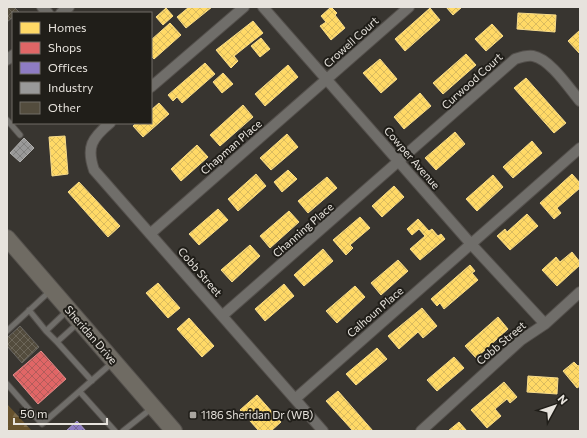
<svg xmlns="http://www.w3.org/2000/svg" width="587" height="438" font-family="Commissioner,sans-serif">
<style>
.forest{fill:url(#forest-firs)}
.homes{fill:url(#homes-cross-hatch);stroke:#f8dc8a}
.shops{fill:url(#shops-cross-hatch);stroke:#e28c8a}
.offices{fill:url(#offices-cross-hatch);stroke:#a99bcb}
.industry{fill:url(#industry-cross-hatch);stroke:#b0afad}
.building{fill:url(#building-cross-hatch);stroke:#6a6763}
.lines{fill:none;stroke-linecap:round;stroke-linejoin:round}
.lane-casing{stroke:#54504c;stroke-width:7}
.street-casing{stroke:#54504c;stroke-width:12}
.primary-casing{stroke:#54504c;stroke-width:18}
.lane{stroke:#706e6a;stroke-width:5}
.street{stroke:#706e6a;stroke-width:10}
.primary{stroke:#6f6b63;stroke-width:16}
.poi-dot{fill:#aaa6a0;stroke:#201e19;stroke-width:1.5}
.labels{text-anchor:middle;stroke-width:4;stroke-linejoin:round;paint-order:stroke}
.street-label{font-size:11px;fill:#e7e3dd;stroke:#201e19}
.poi-label{font-size:11px;fill:#e7e3dd;stroke:#201e19;text-anchor:start}
</style>
<defs>
<pattern id="forest-firs" width="22" height="20" patternUnits="userSpaceOnUse"><rect width="22" height="20" fill="#67522d"/><path d="M5 1l3.5 6h-7zM16 11l3.5 6h-7z" fill="#7d6b4b"/></pattern>
<pattern id="homes-cross-hatch" width="8" height="8" patternUnits="userSpaceOnUse"><rect width="8" height="8" fill="#ffd966"/><path d="M0 0l8 8M0 8l8-8" fill="none" stroke="#dabb5f"/></pattern>
<pattern id="shops-cross-hatch" width="8" height="8" patternUnits="userSpaceOnUse"><rect width="8" height="8" fill="#e06666"/><path d="M0 0l8 8M0 8l8-8" fill="none" stroke="#b25c5b"/></pattern>
<pattern id="offices-cross-hatch" width="8" height="8" patternUnits="userSpaceOnUse"><rect width="8" height="8" fill="#8e7cc3"/><path d="M0 0l8 8M0 8l8-8" fill="none" stroke="#746896"/></pattern>
<pattern id="industry-cross-hatch" width="8" height="8" patternUnits="userSpaceOnUse"><rect width="8" height="8" fill="#999"/><path d="M0 0l8 8M0 8l8-8" fill="none" stroke="#80807f"/></pattern>
<pattern id="building-cross-hatch" width="8" height="8" patternUnits="userSpaceOnUse"><rect width="8" height="8" fill="#534c3d"/><path d="M0 0l8 8M0 8l8-8" fill="none" stroke="#6c6659"/></pattern>
</defs>
<rect width="100%" height="100%" fill="#383530"/>
<path class="forest" d="M7 404 32 431H7Z"/>
<path class="homes" d="M189 7H212L186 28 177 17Z
M331 7 337 13 335 15 345 28 331 40 320 26 326 22 321 16Z
M446 7H462L453 15Z
M166 8 173 16 163 25 156 17Z
M430 8 440 20 405 51 395 39Z
M518 13 556 15 555 32 517 29Z
M253 21 263 33 234 56 238 61 231 68 216 50Z
M170 23 181 35 154 59 151 56V40Z
M492 24 503 36 486 51 475 39Z
M580 30V54L568 41Z
M261 38 270 49 260 57 251 46Z
M466 54 476 65 443 94 433 83Z
M380 59 397 79 381 93 363 73Z
M205 63 215 74 182 103 177 97 173 101 168 95Z
M288 65 298 77 265 106 255 94Z
M223 73 233 84 222 93 213 82Z
M526 78 566 123 554 133 514 88Z
M420 93 431 106 404 129 394 117Z
M159 103 169 114 143 137 133 126 136 123H151V110Z
M243 105 253 117 220 146 210 135Z
M455 132 465 144 436 170 425 158Z
M287 134 298 147 271 170 260 158Z
M65 136 68 174 52 176 49 137Z
M532 141 542 153 513 178 503 167Z
M197 145 208 157 181 181 171 169Z
M288 170 297 179 282 192 274 182Z
M256 174 266 186 238 211 228 199Z
M572 174 580 183V188L557 208 561 213 554 219 540 203Z
M493 175 503 187 477 211 466 199Z
M327 177 337 188 308 213 298 201Z
M79 182 120 226 108 237 68 192Z
M394 186 404 197 382 217 372 206Z
M218 209 228 220 199 245 189 234Z
M289 211 299 222 270 248 260 236Z
M527 214 538 226 510 250 497 236 505 229 507 232Z
M360 217 370 228 350 245 353 248 346 255 333 240Z
M418 219 429 231 432 229 438 236 441 234 445 239 420 260 410 249 425 236 419 229 412 235 407 229Z
M250 245 260 256 232 282 221 270Z
M323 249 333 261 304 286 294 275Z
M572 252 580 262V265L557 286 542 270 556 257 560 262Z
M398 260 408 271 381 295 371 283Z
M470 265 475 271 472 273 478 280 444 309 440 303 437 306 431 299Z
M158 283 180 308 168 318 146 293Z
M284 284 294 296 265 321 255 309Z
M355 286 365 297 337 323 326 311Z
M422 308 437 326 423 338 418 332 399 349 388 336Z
M498 317 508 329 476 358 465 346Z
M189 318 214 346 202 357 177 329Z
M377 348 387 359 356 385 346 374Z
M454 357 464 368 437 391 427 380Z
M574 362 578 366 580 365V386L577 388 563 371Z
M528 376 558 378 557 394 527 392Z
M504 382 517 397 510 403 507 399 495 409 501 416 487 428 471 410Z
M338 391 373 431H353L326 401Z
M257 395 281 422 271 431H259L240 410Z
M459 422 467 431H448Z"/>
<path class="shops" d="M41 351 66 379 38 404 13 375Z"/>
<path class="offices" d="M77 421 86 431H66Z"/>
<path class="industry" d="M24 138 34 148 20 162 10 153Z"/>
<path class="building" d="M7 7H14L19 12 13 13V17L7 22Z
M20 326 39 347 22 363 7 346V338Z"/>
<g class="lines">
<defs>
<path id="lane" d="M7 120 20 135
M29 310 46 331 68 310
M7 331 50 291
M46 331 57 342 77 324
M57 342 92 381
M7 384 42 424 113 362
M80 392 115 431
M123 431 152 408"/>
<path id="street" d="M42 7 48 13
M263 7 471 244 545 324
M61 13 69 7
M7 60 13 55
M151 87 244 7
M110 123C92 138 86 147 94 170L323 431
M150 234 409 7
M222 316 515 59C521 57 527 55 533 56 550 59 569 88 580 101
M295 399 580 148
M421 431 521 340 545 324 580 292"/>
<path id="primary" d="M7 238 174 431"/>
</defs>
<use href="#lane" class="lane-casing"/>
<use href="#street" class="street-casing"/>
<use href="#primary" class="primary-casing"/>
<use href="#lane" class="lane"/>
<use href="#street" class="street"/>
<use href="#primary" class="primary"/>
</g>
<rect class="poi-dot" x="189" y="411" width="8" height="8" rx="2"/>
<g class="labels">
<g class="street-label">
<text transform="translate(351 42) rotate(-42)" y="4">Crowell Court</text>
<text transform="translate(472 81) rotate(-42)" y="4">Curwood Court</text>
<text transform="translate(231 147) rotate(-41)" y="4">Chapman Place</text>
<text transform="translate(412 158) rotate(49)" y="4">Cowper Avenue</text>
<text transform="translate(303 230) rotate(-41)" y="4">Channing Place</text>
<text transform="translate(200 272) rotate(49)" y="4">Cobb Street</text>
<text transform="translate(375 312) rotate(-41)" y="4">Calhoun Place</text>
<text transform="translate(91 335) rotate(49)" y="4">Sheridan Drive</text>
<text transform="translate(501 343) rotate(-40)" y="4">Cobb Street</text>
</g>
<g class="poi-label">
<text x="201" y="419">1186 Sheridan Dr (WB)</text>
</g>
</g>
<rect width="587" height="438" fill="none" stroke="#e7e3dd" stroke-width="16"/>
<rect x="12" y="12" width="140" height="112" fill="#201e19" stroke="#706d67"/>
<rect x="20" y="22" width="20" height="12" fill="#ffd966" stroke="#706d67"/>
<text x="48" y="32" font-size="12" fill="#e7e3dd">Homes</text>
<rect x="20" y="42" width="20" height="12" fill="#e06666" stroke="#706d67"/>
<text x="48" y="52" font-size="12" fill="#e7e3dd">Shops</text>
<rect x="20" y="62" width="20" height="12" fill="#8e7cc3" stroke="#706d67"/>
<text x="48" y="72" font-size="12" fill="#e7e3dd">Offices</text>
<rect x="20" y="82" width="20" height="12" fill="#999999" stroke="#706d67"/>
<text x="48" y="92" font-size="12" fill="#e7e3dd">Industry</text>
<rect x="20" y="102" width="20" height="12" fill="#534c3d" stroke="#706d67"/>
<text x="48" y="112" font-size="12" fill="#e7e3dd">Other</text>
<g transform="translate(555 406) rotate(50)" stroke="#201e19" stroke-width="3" paint-order="stroke">
<path d="M0-3L7 15L0 10L-7 15Z" fill="#e7e3dd"/>
<text y="-6" font-size="11" font-weight="bold" text-anchor="middle" fill="#e7e3dd">N</text>
</g>
<path d="M14 418v6h93v-6" fill="none" stroke="#e7e3dd" stroke-width="2"/>
<text x="20" y="418" font-size="12" fill="#e7e3dd" stroke="#201e19" stroke-width="3" paint-order="stroke">50 m</text>
</svg>
